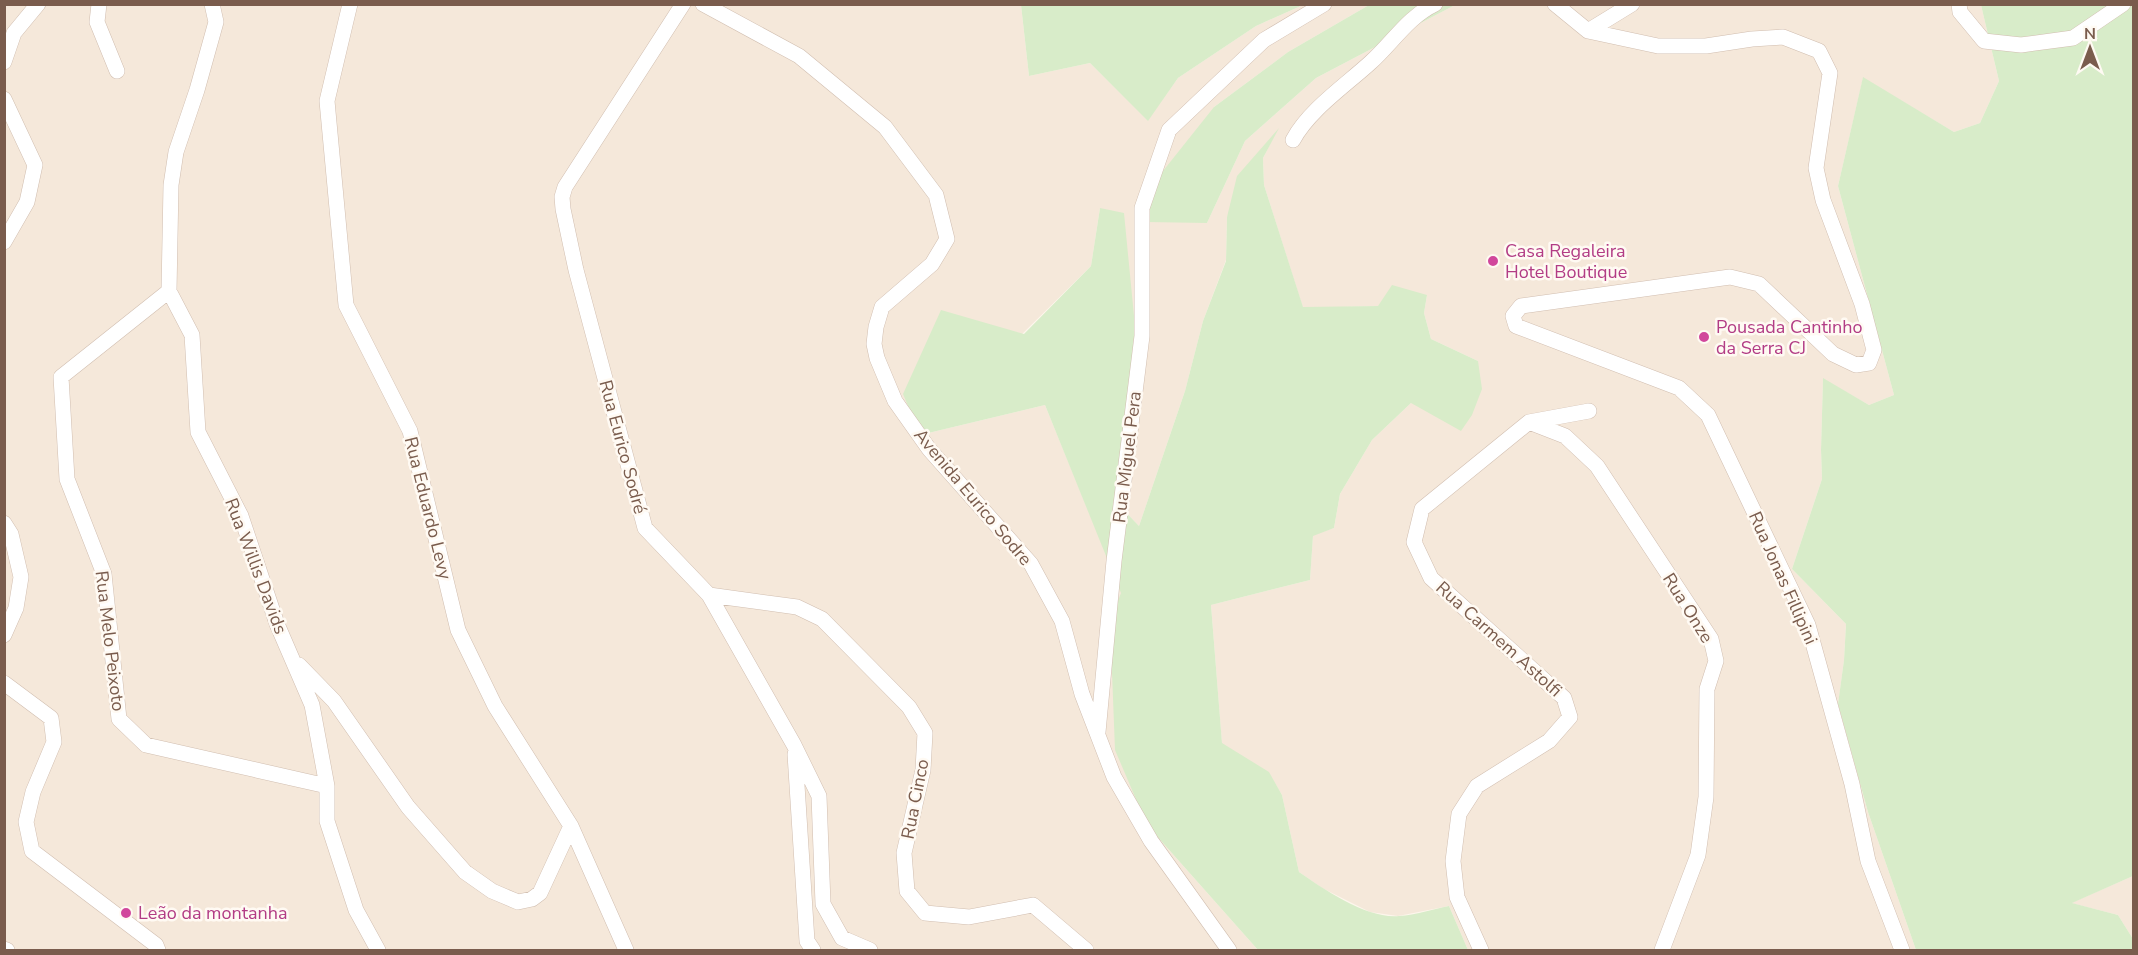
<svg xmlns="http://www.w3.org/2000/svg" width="2138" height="955" font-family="'Nunito Sans',sans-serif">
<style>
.residential{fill:#f5e8da}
.green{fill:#d8ecc9}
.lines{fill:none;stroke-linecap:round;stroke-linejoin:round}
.minor-casing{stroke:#d1beb0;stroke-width:16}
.minor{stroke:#fff;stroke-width:15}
.hotel-dot{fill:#d1479c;stroke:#fffaf3;stroke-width:2}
.labels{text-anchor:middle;stroke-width:5;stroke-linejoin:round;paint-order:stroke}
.hotel-label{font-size:18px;fill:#b23c85;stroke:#fffaf3;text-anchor:start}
.street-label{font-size:18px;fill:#7a5c4d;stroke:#fffaf3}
</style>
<rect width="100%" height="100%" fill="#fdf6ec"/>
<path class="residential" d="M5 5H1021L1029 76 1090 63 1148 120 1178 78 1256 26 1303 5H1369L1288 52 1214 107 1207 223 1245 141 1316 78 1455 5H1981L1999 81 1980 123 1954 132 1863 78 1838 186 1894 395 1869 405 1823 379 1821 450 1822 479 1792 569 1846 624 1844 660 1838 705 1868 812 1916 950H1468L1449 906 1398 916 1370 912 1322 888 1299 872 1282 795 1269 773 1222 744 1211 605 1310 580 1313 535 1334 528 1340 494 1372 440 1411 403 1478 361 1431 339 1424 313 1427 295 1378 306 1303 308 1264 185 1263 158 1277 130 1227 217 1226 260 1203 321 1185 391 1139 526 1118 504 1100 208 1091 266 920 435 1045 405 1122 593 1110 621 1147 825 1258 950H5Z
M2133 876V939L2118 915 2071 903Z"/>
<path class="green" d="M1021 5V4L1303 5 1256 26 1178 78 1148 121 1090 63 1029 76Z
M1369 5H1455L1316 78 1245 141 1207 223 1146 222 1159 176 1214 107 1288 52Z
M1981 5H2133V876L2072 903 2118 915 2133 939V950H1916L1868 812 1838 704 1844 660 1846 624 1792 569 1822 479 1821 450 1823 378 1869 405 1894 395 1838 186 1863 77 1954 132 1980 123 1999 81Z
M1279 128 1263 158 1264 185 1303 307 1378 306 1392 285 1427 295 1424 313 1431 339 1478 361 1482 389 1472 415 1461 431 1411 403 1372 440 1340 494 1334 528 1313 536 1310 580 1211 605 1222 743 1269 772 1282 795 1299 872C1325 890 1367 919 1399 916 1416 915 1433 909 1449 906L1468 950H1258L1147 825 1115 750 1110 621 1121 593 1045 405 920 435 903 394 941 310 1024 334 1091 266 1100 208 1124 213 1135 326 1118 504 1139 526 1185 391 1203 321 1226 261 1227 217 1237 176Z"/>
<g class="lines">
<defs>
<path id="minor" d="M99 4 97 22 117 71
M212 4 216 22 197 90 176 152 171 185 169 291 192 335 198 432 241 516 277 624 312 705 327 786V821L356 910 378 950
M350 4 327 101 346 305 410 431 458 630 495 706 571 826 626 950
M683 4 565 187 562 197 563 209 576 270 645 528 709 595 794 745 819 796 823 904 842 938 870 950
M703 4 799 56 885 127 936 195 947 239 932 264 882 307 876 327 874 344 877 358 895 401 929 449 1031 564 1062 621 1082 694 1114 777 1151 841 1229 950
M1555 4 1588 31 1658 46H1706L1752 39 1783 37 1819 51 1830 73 1816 168 1823 200 1862 304 1874 350 1869 363 1856 365 1833 354 1759 284 1730 277 1521 306 1513 316 1516 326 1679 388 1708 415 1808 625 1852 784 1868 861 1902 950
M1959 4 1960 12 1984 41 2021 45 2073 38 2123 4
M1588 31 1632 4
M4 62 14 33 38 4
M4 99 35 165 27 202 4 242
M1293 140C1309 110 1346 85 1371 62 1393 42 1408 17 1435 4
M169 291 61 377 67 479 104 574 119 719 146 745 327 786
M1529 422 1565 436 1597 466 1711 639 1716 661 1707 689 1706 797 1698 855 1662 950
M4 523 11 534 21 577 16 608 4 635
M709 595 797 607 822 619 909 707 925 733 923 770 904 853 907 891 925 913 969 917 1033 905 1086 950
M299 665 334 701 408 807 465 872 492 891 518 902 532 899 540 893 571 826
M4 683 51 718 54 742 33 792 26 822 32 851 156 945 158 950
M1098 732 1114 561 1142 336V208L1169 130 1264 40 1324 4
M795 754 807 941 813 950
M4 949 7 950
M1481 950 1457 897 1453 861 1459 814 1477 786 1549 741 1570 717 1564 698 1431 578 1414 542 1422 509 1529 422 1589 411"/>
</defs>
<use href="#minor" class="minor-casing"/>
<use href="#minor" class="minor"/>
</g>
<g class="hotel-dot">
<circle cx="1493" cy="261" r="6"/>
<circle cx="1704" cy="337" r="6"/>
<circle cx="126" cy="913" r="6"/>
</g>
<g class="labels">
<g class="hotel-label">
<text x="1505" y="257">Casa Regaleira<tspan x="1505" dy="21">Hotel Boutique</tspan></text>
<text x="1716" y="333">Pousada Cantinho<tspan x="1716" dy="21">da Serra CJ</tspan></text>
<text x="138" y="919">Leão da montanha</text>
</g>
<g class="street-label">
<text transform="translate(623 447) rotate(75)" y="6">Rua Eurico Sodré</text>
<text transform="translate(1127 457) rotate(-83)" y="6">Rua Miguel Pera</text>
<text transform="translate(973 497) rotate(50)" y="6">Avenida Eurico Sodre</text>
<text transform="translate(428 508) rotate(76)" y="6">Rua Eduardo Levy</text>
<text transform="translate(256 566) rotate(69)" y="6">Rua Willis Davids</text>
<text transform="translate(1783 578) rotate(66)" y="6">Rua Jonas Fillipini</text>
<text transform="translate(1688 608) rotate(58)" y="6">Rua Onze</text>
<text transform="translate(1499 639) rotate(42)" y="6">Rua Carmem Astolfi</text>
<text transform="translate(110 641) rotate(83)" y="6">Rua Melo Peixoto</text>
<text transform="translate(915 799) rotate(-79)" y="6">Rua Cinco</text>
</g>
</g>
<rect width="2138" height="955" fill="none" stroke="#7a5c4d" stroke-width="12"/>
<g transform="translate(2090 48)" stroke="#fffaf3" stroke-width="4.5" paint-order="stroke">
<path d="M0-4.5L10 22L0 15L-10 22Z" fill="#7a5c4d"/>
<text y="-9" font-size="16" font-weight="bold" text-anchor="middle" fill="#7a5c4d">N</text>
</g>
</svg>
